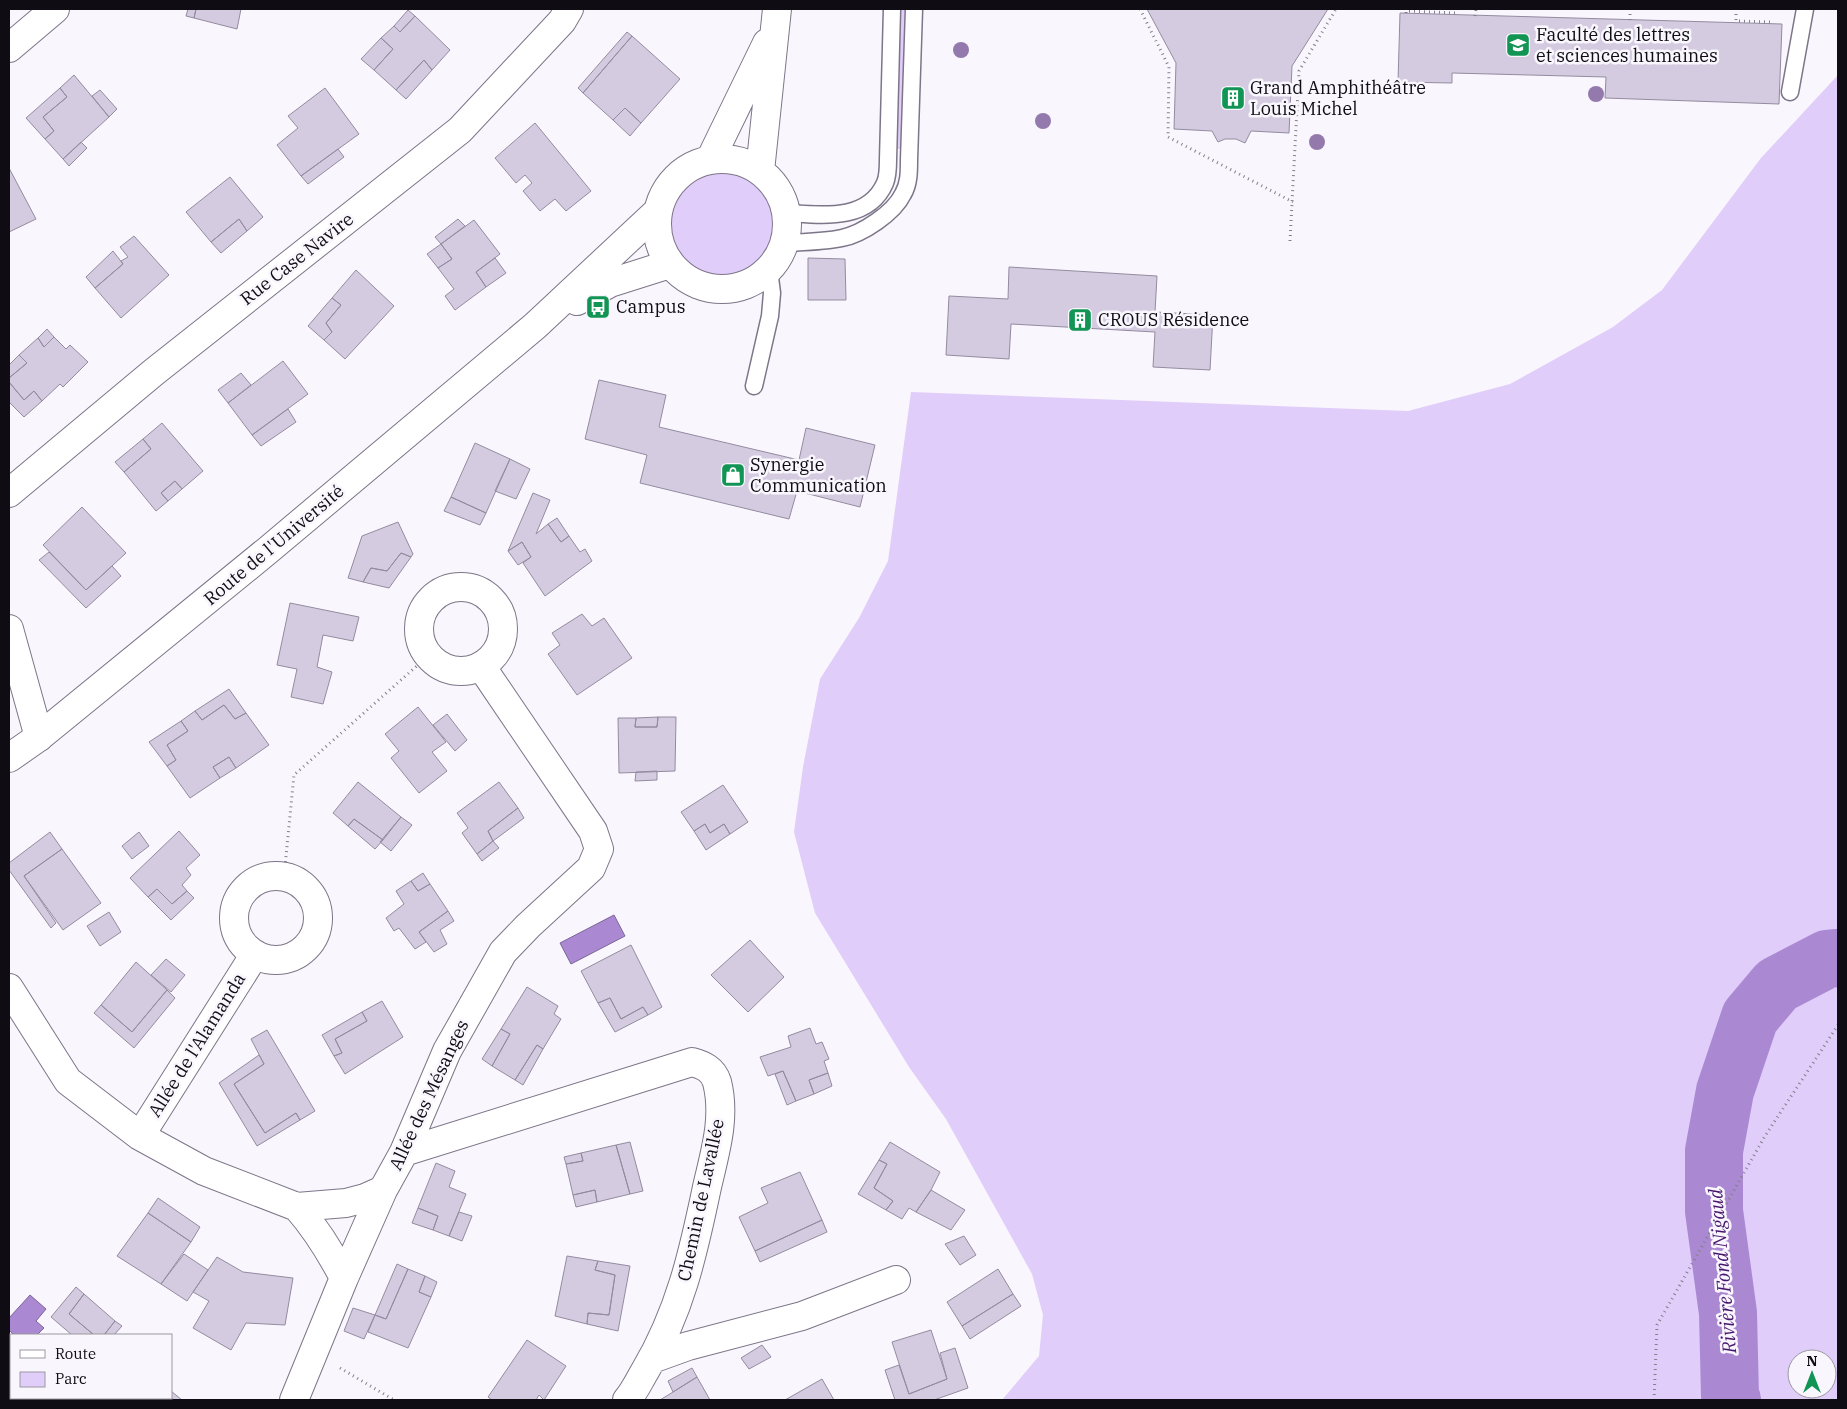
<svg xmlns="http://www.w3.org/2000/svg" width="1847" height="1409" font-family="'IBM Plex Serif',serif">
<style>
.green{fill:#e0cdfa;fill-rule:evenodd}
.water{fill:#aa89d2;stroke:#7c6499}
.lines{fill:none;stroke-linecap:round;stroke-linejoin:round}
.river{stroke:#aa89d2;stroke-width:58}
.building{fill:#d4cbe0;stroke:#938b9f}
.lane-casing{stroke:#7d7588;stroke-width:19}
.street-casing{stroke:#7d7588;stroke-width:30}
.secondary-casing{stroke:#7d7588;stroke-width:30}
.path{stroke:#838088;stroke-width:3;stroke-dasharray:1 4;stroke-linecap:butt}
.lane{stroke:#fff;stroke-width:16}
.street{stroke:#fff;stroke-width:28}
.secondary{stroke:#fff;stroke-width:28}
.tree{fill:#9479ac}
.labels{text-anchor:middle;stroke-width:5;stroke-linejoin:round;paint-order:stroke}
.poi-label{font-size:18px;fill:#0f0c13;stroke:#f9f6fe;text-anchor:start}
.street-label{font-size:18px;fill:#0f0c13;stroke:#f9f6fe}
.water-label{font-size:19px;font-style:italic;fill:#46176d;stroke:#f9f6fe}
</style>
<rect width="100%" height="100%" fill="#f9f6fe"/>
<path class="green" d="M899 9H907L904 149H896Z
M1838 75V1400H1002L1039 1356 1043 1315 1032 1274 946 1119 909 1067 815 913 794 832 803 767 820 679 859 618 888 561 911 392 1408 411 1510 384 1613 327 1662 290 1761 158ZM1797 1359H1827V1389H1797Z
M669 224a53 53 0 1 1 106 0a53 53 0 1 1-106 0Z"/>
<path class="water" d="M614 915 625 936 571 964 560 943Z
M30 1295 46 1309 36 1321 44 1328 37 1335H14L9 1330V1318Z"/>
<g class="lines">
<path class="river" d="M1732 1400 1730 1396 1728 1313 1714 1211V1151L1725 1091 1750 1017 1777 985 1827 959 1838 958"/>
</g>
<path class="building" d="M188 9H196L194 18 186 16Z
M196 9H241L237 29 194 18Z
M1147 9H1328L1292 66 1289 133 1251 131 1245 143 1236 139H1225L1218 142 1212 131 1174 129 1176 63Z
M408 10 415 16 400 32 394 26Z
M1400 13 1782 24 1779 104 1605 98 1606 77 1452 73V83L1398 82Z
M415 16 450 50 432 70 424 60 396 90 374 70 393 49 381 38 394 26 400 32Z
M627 32 632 36 583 93 578 88Z
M632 36 680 79 641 123 625 108 613 120 583 93Z
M381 38 393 49 374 70 361 59Z
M424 60 432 70 406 99 396 90Z
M74 75 109 117 63 159 45 139 54 131 43 117 67 97 60 88Z
M60 88 67 97 43 117 54 131 45 139 26 118Z
M325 88 359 134 301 176 277 145 298 128 288 116Z
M100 90 117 109 109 117 92 96Z
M625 108 641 123 630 136 613 120Z
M535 123 591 191 566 211 555 199 540 211 523 191 532 183 525 175 516 183 495 158Z
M81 142 87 148 69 166 63 159Z
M338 149 344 157 308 184 301 176Z
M9 168 36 219 9 232Z
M230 177 263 217 247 231 239 219 211 242 186 212Z
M239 219 247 231 221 253 211 242Z
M458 219 465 226 441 244 435 237Z
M474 220 500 254 476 272 486 287 455 310 445 296 454 289 438 268 452 259 441 244Z
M134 236 169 275 121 318 95 288 123 264 121 261 128 257 120 247Z
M441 244 452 259 438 268 427 254Z
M113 251 123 264 95 288 86 277Z
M495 258 506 273 486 287 476 272Z
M808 258 845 259 846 300H808Z
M1009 267 1157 276 1155 312 1213 315 1210 370 1153 367 1155 332 1011 324 1009 359 946 355 949 296 1008 299Z
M356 270 394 306 345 359 324 340 332 332 326 323 341 305 332 298Z
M332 298 341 305 326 323 332 332 324 340 308 326Z
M47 329 54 337 44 347 38 338Z
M54 337 66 349 70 345 88 362 63 387 60 384 42 401 34 391 24 400 9 382V378L27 363 19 355 38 338 44 347Z
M19 355 27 363 9 378V365Z
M283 361 308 394 252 435 228 403Z
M241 373 251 385 228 403 218 390Z
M599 380 666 395 659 427 799 460 806 428 875 445 860 507 797 491 789 519 640 483 647 455 585 439Z
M9 382 24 400 34 391 42 401 24 417 9 402Z
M288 409 296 422 261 446 252 435Z
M162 423 203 471 182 489 175 481 161 493 168 501 156 511 124 472 151 449 143 439Z
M143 439 151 449 124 472 115 462Z
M475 443 510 459 486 513 451 497Z
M510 459 530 469 516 499 495 491Z
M175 481 182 489 168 501 161 493Z
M533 493 550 500 536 534 548 524 561 542 569 536 580 552 585 549 592 561 545 596 523 563 531 557 522 542 508 551Z
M451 497 486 513 480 525 444 511Z
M82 507 126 553 86 590 43 545Z
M557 518 569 536 561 542 548 524Z
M398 522 413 554 411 557 401 553 387 571 371 568 363 582 348 578 362 536Z
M522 542 531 557 518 565 508 551Z
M49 552 86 590 112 566 121 576 86 608 39 560Z
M401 553 411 557 389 588 363 582 371 568 387 571Z
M290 603 359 617 353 641 323 635 317 667 332 672 323 704 291 697 297 669 277 665Z
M582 614 592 626 604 618 632 658 577 695 548 654 560 645 552 633Z
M229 689 246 713 235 719 224 705 202 720 195 711Z
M224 705 235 719 246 713 269 745 236 768 229 757 213 767 220 778 190 798 167 766 176 760 167 745 188 731 181 721 195 711 202 720Z
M418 707 446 742 432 752 447 771 419 793 391 758 399 751 385 734Z
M447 714 467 740 455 751 433 725Z
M658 717 657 727H635L636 718Z
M658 717H676L675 771 619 773 618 718H636L635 727H657Z
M181 721 188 731 167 745 176 760 167 766 149 742Z
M229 757 236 768 220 778 213 767Z
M657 771V780L635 781 636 772Z
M358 782 401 817 383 840 354 819 348 826 333 813Z
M499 782 518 808 488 831 493 841 477 854 462 833 468 828 457 813Z
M723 785 748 822 730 834 724 824 710 833 705 824 694 831 681 812Z
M518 808 524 818 493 841 488 831Z
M401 817 412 825 391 851 380 842Z
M354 819 383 840 375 849 348 826Z
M705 824 710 833 724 824 730 834 706 850 694 831Z
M179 831 200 855 186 868 191 875 182 885 187 891 172 904 157 889 148 897 130 878Z
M50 832 62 849 24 876 56 923 51 928 9 870V863Z
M139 832 149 846 132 859 122 846Z
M493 841 499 848 482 861 477 854Z
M62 849 101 903 63 930 24 876Z
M423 873 430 884 418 891 411 881Z
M411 881 418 891 430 884 448 911 419 932 426 942 415 949 399 928 394 931 386 918 404 904 396 891Z
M157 889 172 904 187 891 194 898 171 920 148 897Z
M448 911 454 921 440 930 447 944 434 952 419 932Z
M109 912 121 932 100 946 87 926Z
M750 940 784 977 748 1012 711 975Z
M631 945 662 1007 648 1015 643 1007 621 1019 610 998 598 1003 581 971Z
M166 959 185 975 171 992 151 975Z
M136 962 167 990 132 1032 101 1005Z
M527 987 558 1006 554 1014 561 1019 543 1049 537 1045 515 1080 492 1066 510 1034 501 1029Z
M167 990 175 998 134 1048 94 1013 101 1005 132 1032Z
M610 998 621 1019 643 1007 648 1015 615 1032 598 1003Z
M382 1001 403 1037 345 1074 334 1056 342 1053 335 1039 367 1021 362 1012Z
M362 1012 367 1021 335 1039 342 1053 334 1056 322 1035Z
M810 1028 816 1044 822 1042 829 1059 824 1061 828 1073 809 1080 814 1094 796 1101 783 1071 768 1076 760 1057 791 1047 788 1036Z
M501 1029 510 1034 492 1066 482 1059Z
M267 1030 315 1111 300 1120 296 1113 265 1133 234 1084 264 1064 251 1039Z
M537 1045 543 1049 523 1085 515 1080Z
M259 1055 264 1064 234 1084 265 1133 296 1113 300 1120 257 1146 219 1083Z
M783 1071 796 1101 787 1105 775 1074Z
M828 1073 832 1086 814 1094 809 1080Z
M630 1142 643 1191 630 1194 616 1145Z
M890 1142 940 1172 931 1190 916 1212 909 1208 902 1219 886 1210 893 1201 874 1188 887 1164 879 1160Z
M616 1145 630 1194 597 1202 595 1190 573 1195 566 1164 583 1161 581 1153Z
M581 1153 583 1161 566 1164 564 1157Z
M879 1160 887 1164 874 1188 893 1201 886 1210 858 1194Z
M436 1163 455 1171 449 1187 466 1194 449 1236 433 1230 438 1216 418 1208Z
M800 1172 822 1220 755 1251 739 1217 768 1203 761 1188Z
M595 1190 597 1202 576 1207 573 1195Z
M931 1190 965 1210 951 1230 916 1212Z
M158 1198 200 1227 191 1242 148 1213Z
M418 1208 438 1216 433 1230 412 1223Z
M459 1212 472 1216 462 1241 449 1236Z
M148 1213 191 1242 161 1284 117 1256Z
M822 1220 827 1232 760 1262 755 1251Z
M964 1236 976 1255 960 1265 945 1244Z
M184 1254 208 1270 187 1301 161 1284Z
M567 1256 598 1261 595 1270 615 1275 609 1315 588 1313 587 1324 555 1316Z
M217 1257 243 1272 293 1278 285 1325 246 1323 231 1350 193 1328 209 1301 193 1292Z
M598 1261 630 1266 618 1331 587 1324 588 1313 609 1315 615 1275 595 1270Z
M397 1264 408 1269 386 1319 375 1315Z
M408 1269 425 1276 419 1292 431 1297 408 1348 368 1332 375 1315 386 1319Z
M998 1269 1013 1294 962 1326 947 1302Z
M425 1276 437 1282 431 1297 419 1292Z
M76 1287 84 1294 69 1314 94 1335H72L51 1317Z
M84 1294 115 1321 104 1335H94L69 1314Z
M1013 1294 1021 1306 970 1339 962 1326Z
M353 1308 375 1315 364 1339 344 1331Z
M115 1321 122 1326 114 1335H104Z
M931 1330 947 1379 909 1394 892 1342Z
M527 1340 566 1366 544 1400 539 1395 536 1400H492L488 1397Z
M762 1345 771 1357 749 1369 741 1358Z
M955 1348 968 1388 934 1400H895L885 1370 899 1365 909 1394 947 1379 940 1353Z
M9 1350 11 1352V1391L9 1389Z
M692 1368 697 1377 673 1392 668 1381Z
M697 1377 710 1400H660L673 1392Z
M822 1379 834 1400H785Z
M171 1391 182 1400H174L171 1398Z
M19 1398H39L37 1400H22Z
M147 1398H171L174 1400H145Z"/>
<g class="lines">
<defs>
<path id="lane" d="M1790 92 1805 9
M787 213C821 215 868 222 885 183 888 176 888 167 888 160L892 9
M784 243C803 242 823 242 842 238 862 234 894 213 903 194 909 184 909 172 909 160L914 9
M754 386 770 316 772 293 769 270"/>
<path id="street" d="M9 48 55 9
M9 493 154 372 460 130 562 21 569 9
M419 629a42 42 0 1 1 84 0a42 42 0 1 1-84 0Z
M9 629 39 737
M234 918a42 42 0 1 1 84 0a42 42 0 1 1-84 0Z
M9 988 68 1081 140 1136 204 1171 297 1207 346 1203 365 1198 383 1190
M140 1136 255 954
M404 1152 692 1062C703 1065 713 1069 717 1082 726 1118 715 1152 707 1187 693 1254 680 1312 645 1371 639 1381 634 1392 627 1400
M297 1207C317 1230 330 1251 344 1278
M652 1359 688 1346 802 1316 896 1280
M294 1400 344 1278 383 1190 404 1152 447 1051 503 952 528 926 591 868 599 849 593 831 481 666"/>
<path id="secondary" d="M657 224a65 65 0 1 1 130 0a65 65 0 1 1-130 0Z
M710 160 767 43
M760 171 777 9
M577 301 610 283 670 264
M9 758 39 737 267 551 535 326 657 212"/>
</defs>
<use href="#lane" class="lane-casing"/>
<use href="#street" class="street-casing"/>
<use href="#secondary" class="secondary-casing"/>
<path class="path" d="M1140 9 1169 67 1168 137 1293 202
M1630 9V20
M1736 9V21L1772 22V24
M1406 13V11L1455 13 1456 9
M1475 16 1476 9
M1290 241 1299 71 1336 9
M284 877 294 775 428 656
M340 1368 394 1400
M1654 1400 1657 1325 1765 1136 1838 1025"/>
<use href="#lane" class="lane"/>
<use href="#street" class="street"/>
<use href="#secondary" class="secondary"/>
</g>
<g class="tree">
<circle cx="961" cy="50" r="8"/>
<circle cx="1596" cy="94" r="8"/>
<circle cx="1043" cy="121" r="8"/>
<circle cx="1317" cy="142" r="8"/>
</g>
<defs>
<symbol id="university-square" viewBox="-11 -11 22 22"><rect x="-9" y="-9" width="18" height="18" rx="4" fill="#129554" stroke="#f9f6fe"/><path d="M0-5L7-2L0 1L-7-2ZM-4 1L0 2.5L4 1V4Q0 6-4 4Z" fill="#fff"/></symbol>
<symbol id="building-square" viewBox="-11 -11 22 22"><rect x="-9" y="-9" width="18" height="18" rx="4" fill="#129554" stroke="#f9f6fe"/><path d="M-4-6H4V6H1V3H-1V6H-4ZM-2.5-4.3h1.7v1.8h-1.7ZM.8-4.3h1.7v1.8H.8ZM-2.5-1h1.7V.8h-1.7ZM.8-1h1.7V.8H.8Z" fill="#fff"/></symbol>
<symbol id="bus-square" viewBox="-11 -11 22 22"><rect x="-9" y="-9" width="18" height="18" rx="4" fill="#129554" stroke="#f9f6fe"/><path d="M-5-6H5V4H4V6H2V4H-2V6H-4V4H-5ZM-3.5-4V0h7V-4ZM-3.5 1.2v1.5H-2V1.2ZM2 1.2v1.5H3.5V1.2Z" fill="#fff"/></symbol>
<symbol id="shop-square" viewBox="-11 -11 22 22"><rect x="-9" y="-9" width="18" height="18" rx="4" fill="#129554" stroke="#f9f6fe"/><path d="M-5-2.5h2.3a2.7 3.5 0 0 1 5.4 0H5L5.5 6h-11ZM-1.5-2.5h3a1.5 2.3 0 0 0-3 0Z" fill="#fff"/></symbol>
</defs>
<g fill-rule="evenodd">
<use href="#university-square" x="1504" y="31" width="28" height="28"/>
<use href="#building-square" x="1219" y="84" width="28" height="28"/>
<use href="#bus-square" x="584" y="293" width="28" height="28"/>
<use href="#building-square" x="1066" y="306" width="28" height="28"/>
<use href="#shop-square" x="719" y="461" width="28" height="28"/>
</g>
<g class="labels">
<g class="poi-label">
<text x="1536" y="41">Faculté des lettres<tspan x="1536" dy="21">et sciences humaines</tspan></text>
<text x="1250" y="94">Grand Amphithéâtre<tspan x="1250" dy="21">Louis Michel</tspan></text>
<text x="616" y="313">Campus</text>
<text x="1098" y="326">CROUS Résidence</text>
<text x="750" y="471">Synergie<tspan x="750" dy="21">Communication</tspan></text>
</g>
<g class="street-label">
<text transform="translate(297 259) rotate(-38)" y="6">Rue Case Navire</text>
<text transform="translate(274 545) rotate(-40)" y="6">Route de l'Université</text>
<text transform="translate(197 1045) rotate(-58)" y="6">Allée de l'Alamanda</text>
<text transform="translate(429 1095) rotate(-65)" y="6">Allée des Mésanges</text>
<text transform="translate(701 1200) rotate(-78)" y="6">Chemin de Lavallée</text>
</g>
<g class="water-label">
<text transform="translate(1722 1271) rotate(-95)" y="7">Rivière Fond Nigaud</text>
</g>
</g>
<rect width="1847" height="1409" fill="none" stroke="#0f0c13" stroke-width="20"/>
<rect x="10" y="1334" width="162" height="65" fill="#f9f6fe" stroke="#9b98a0"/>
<rect x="20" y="1350" width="25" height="8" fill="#ffffff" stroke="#9b98a0"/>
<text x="55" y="1359" font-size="15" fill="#0f0c13">Route</text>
<rect x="20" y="1372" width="25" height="15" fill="#e0cdfa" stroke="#9b98a0"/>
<text x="55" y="1384" font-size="15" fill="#0f0c13">Parc</text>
<g transform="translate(1812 1374)"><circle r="24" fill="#f9f6fe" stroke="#9b98a0"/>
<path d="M0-4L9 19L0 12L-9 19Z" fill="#129554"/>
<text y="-8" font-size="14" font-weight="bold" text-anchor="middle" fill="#0f0c13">N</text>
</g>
</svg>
